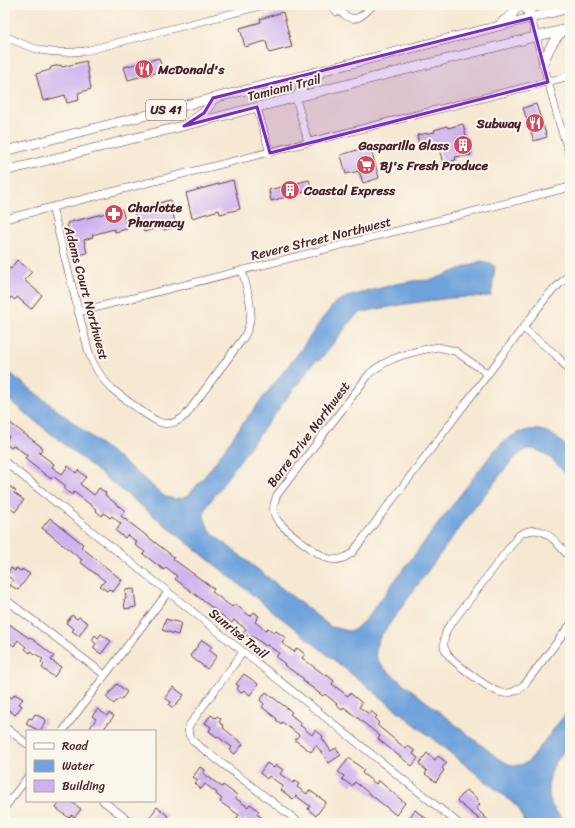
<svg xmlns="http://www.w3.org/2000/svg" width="575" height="828" font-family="Sriracha,sans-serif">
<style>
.water{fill:#70a3dc;stroke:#5d6184}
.building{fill:#ceb2ef}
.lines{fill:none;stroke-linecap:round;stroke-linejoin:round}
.minor-casing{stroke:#643d44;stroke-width:8}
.major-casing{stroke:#643d44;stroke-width:10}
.minor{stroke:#fff;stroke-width:7}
.major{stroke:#fff;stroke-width:9}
.marked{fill:#7b2cbf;fill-opacity:0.2;stroke:#7b2cbf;stroke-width:3;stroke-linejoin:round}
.labels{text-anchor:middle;stroke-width:4;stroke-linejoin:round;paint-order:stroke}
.shield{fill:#fbf7ec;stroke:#7f6065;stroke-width:1}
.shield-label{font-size:12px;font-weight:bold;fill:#4a1f2b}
.poi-label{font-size:13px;font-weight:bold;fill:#4a1f2b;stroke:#fbf7ec;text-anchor:start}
.street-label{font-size:13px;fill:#4a1f2b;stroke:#fbf7ec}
</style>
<rect width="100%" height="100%" fill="#fbf7ec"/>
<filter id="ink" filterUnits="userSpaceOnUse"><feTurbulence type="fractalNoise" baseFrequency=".025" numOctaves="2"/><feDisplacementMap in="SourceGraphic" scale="8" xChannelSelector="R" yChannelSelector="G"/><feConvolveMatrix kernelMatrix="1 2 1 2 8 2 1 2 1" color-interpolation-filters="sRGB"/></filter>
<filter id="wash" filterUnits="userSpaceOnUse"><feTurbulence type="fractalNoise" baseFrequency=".012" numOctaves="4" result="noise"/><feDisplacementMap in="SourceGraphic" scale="16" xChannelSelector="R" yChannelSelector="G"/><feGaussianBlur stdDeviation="0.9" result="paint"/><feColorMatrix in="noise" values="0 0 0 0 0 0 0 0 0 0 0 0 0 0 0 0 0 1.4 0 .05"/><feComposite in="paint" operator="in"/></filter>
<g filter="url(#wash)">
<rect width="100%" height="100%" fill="#f6e9d3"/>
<path class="water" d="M481 261 491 263 495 267 491 296 450 298 412 303 378 309 359 313 355 316 319 361 316 360 245 453 207 506 204 514 205 520 208 527 214 535 331 627 349 631 354 630 366 619C408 563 451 507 494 451 507 437 528 423 549 433 557 437 564 444 570 451V479C558 466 546 448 527 449 512 457 500 476 489 489 451 537 416 588 380 637 373 649 375 660 385 669L499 759C509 765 517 768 528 762L570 708V742L553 766 548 785 550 800 552 806 565 823H523V817L518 807 5 397V369L131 468 164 496 174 499 181 498 189 495 209 471 243 423 300 351 322 319 335 303 347 297 396 284 413 281 432 280Z"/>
<g id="blocks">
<path class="building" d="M283 12 292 47 269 53 266 41 245 47 240 28 261 22 260 19Z
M159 58 163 71 128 80 124 67Z
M86 61 91 89 78 93 79 100 67 103 65 95 43 101 36 74 50 70 51 67 61 65 62 67Z
M536 104 547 137 534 141 523 108Z
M463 124 471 155 455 157 456 160 443 163 438 145 420 149 417 135 435 132 434 130 447 126 448 128Z
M370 146 379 178 363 183 359 171 346 174 341 155Z
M233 180 240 209 220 214 219 210 192 218 186 193Z
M309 180 312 190 271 201 269 190Z
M170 200 176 227 164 230 163 226 144 232 142 226 138 227 134 210Z
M122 209 127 229 115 232 114 229 92 235 93 237 84 240 87 253 74 256 67 223Z
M17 260 32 272 24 280 42 295 31 309 17 297 15 300 11 297 5 305V265L11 269Z
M5 419 43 448 39 453 54 464 52 467 62 474 68 466 76 473 78 470 86 477 80 484 94 495 99 488 106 493 105 495 125 511 121 516 174 557 173 559 184 567 214 589 212 592 232 607 235 604 250 616 254 612 259 616 255 622 266 630 268 628 274 633 276 631 286 638 282 643 294 652 297 648 305 654 302 658 326 676 327 675 334 681 332 684 345 694 348 696 350 693 362 703 359 707 369 714 371 711 377 716 375 719 379 723 377 725 406 749 408 746 415 751 413 754 418 758 412 766 378 739 380 736 344 707 342 710 336 705 337 704 325 694 323 696 303 681 304 679 284 665 285 664 276 657 279 653 267 645 266 646 252 636 250 638 243 633 246 629 234 620 232 623 175 579 177 576 166 567 164 570 143 554 145 552 135 545 137 542 127 535 125 538 116 531 121 524 112 516 110 518 104 513 102 516 96 511 97 510 74 492 72 495 64 489 66 486 53 476 51 479 25 459 27 455 13 445 11 448 5 443 9 436 5 433Z
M5 483 16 491 14 493 24 500 15 512 6 505 8 503 5 501Z
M50 518 83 544 81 547 122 580 113 592 109 589 107 591 100 586 105 581 80 562 82 560 42 528Z
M11 568 15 571 16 568 21 571 22 569 30 574 18 590 10 585 13 580 6 575Z
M134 589 136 607 125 609 124 599H126L125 590Z
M72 615 77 619 79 617 88 623 79 636 72 631 74 629 66 623Z
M166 619 181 623 178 635 162 630Z
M5 621 29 638 30 637 54 656 51 660 61 667 54 677 42 668 44 665 41 662 43 659 31 651 30 653 25 649 26 647 18 640 14 646 5 639Z
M101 634 111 641 101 654 93 648 96 644 92 640 95 635 98 638Z
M202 640 212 647 209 650 217 656 207 669 190 656Z
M244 674 258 684 250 695 244 690 241 693 237 689 239 686 236 684Z
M117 684 127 692 121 700 119 698 114 704 106 697Z
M173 687 184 695 173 708 169 705 171 702 165 698Z
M266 692 292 712 290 714 301 723 300 725 312 735 315 730 323 736 322 738 331 751 336 748 341 755 329 763 316 745 311 752 295 740 299 735 282 722 281 724 276 720 277 719 262 707 264 704 260 700Z
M15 694 23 699 19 704 22 706 15 715 5 707V702L9 696 12 698Z
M98 709 107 716 109 713 114 716 102 731H88L96 719 92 716Z
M35 714 46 720 40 731 26 724 29 718 32 719Z
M211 715 215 718 217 716 221 719 219 722 224 726 223 728 243 744 235 754 230 750 232 747 217 736V737L209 731 211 727 205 723Z
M427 753 435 760 438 756 447 763 442 768 444 770 436 782 425 774 427 771 419 764Z
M349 758 364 770 362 773 376 784 378 780 405 803 396 815 355 782 352 786 342 779 344 776 338 772Z
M267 763 274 768 276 765 283 770 280 774 293 783 295 781 299 784 297 787 307 794 309 790 326 802 316 816 308 809 310 806 296 796 293 799 281 790 283 786 269 776 267 779 260 773Z
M200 767 205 770 203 773 222 787 223 785 237 795 235 798 248 807 250 804 259 811 257 814 269 823H250L245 819 243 822 237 818 239 815 220 802 222 799 216 794 217 793 205 784 201 789 195 784 198 780 193 777Z
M466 790 478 799 476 801 480 804 476 808 491 823H476L479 819 457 801Z
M61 801H70L81 809 75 817 71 815 69 818 56 808Z
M157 807 168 816 162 823H157L150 817Z
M415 810 428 820 425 823H409L411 820 409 818Z"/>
</g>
</g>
<g filter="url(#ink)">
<use href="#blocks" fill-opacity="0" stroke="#643d44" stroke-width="1"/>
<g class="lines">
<defs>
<path id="minor" d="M332 5 333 8 337 12H341C354 25 363 16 373 5
M522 5 531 18
M531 5V18L559 122 570 156
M5 36C35 51 51 55 85 51L264 5
M296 98 308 142
M257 107 270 153
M52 207 89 353C94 367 101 378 112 389 121 396 130 403 140 410 156 422 168 431 186 415L244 337C257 314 248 294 242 270
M5 219 570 76
M78 312 570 187
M523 328 555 354 570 371
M438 347 455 351 488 374 352 553C345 558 339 561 330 559 320 557 284 529 278 521 276 519 275 515 274 513 272 506 275 501 277 495L370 373C389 357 414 351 438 347Z
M488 374 548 295 570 274
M5 462 458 823
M570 558C555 541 544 521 519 535L447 629C445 635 443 640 444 647 445 649 447 653 448 655 455 663 493 693 503 693 512 694 518 690 525 684L570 625
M5 599 105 675
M243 652 188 727 189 735 194 742 300 823
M5 727 27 744
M63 731 168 592
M103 801 132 823
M5 807 27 778"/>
<path id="major" d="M501 23C508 18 515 14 517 5
M543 64C549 49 552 41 564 30
M296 98 305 83 320 74
M190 122C201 115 209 110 213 98
M5 151 570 8
M5 171 570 28"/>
</defs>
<use href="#minor" class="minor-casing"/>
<use href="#major" class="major-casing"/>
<use href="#minor" class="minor"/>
<use href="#major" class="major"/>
</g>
</g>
<path class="marked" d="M531 18 548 82 270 153 257 107 184 126 204 113 213 98Z"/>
<defs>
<symbol id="restaurant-disc" viewBox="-11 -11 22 22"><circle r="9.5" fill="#d1495b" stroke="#fbf7ec"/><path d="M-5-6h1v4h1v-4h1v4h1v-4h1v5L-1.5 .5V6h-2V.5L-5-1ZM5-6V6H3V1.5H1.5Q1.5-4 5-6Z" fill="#fff"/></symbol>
<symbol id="building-disc" viewBox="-11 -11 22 22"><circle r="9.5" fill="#d1495b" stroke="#fbf7ec"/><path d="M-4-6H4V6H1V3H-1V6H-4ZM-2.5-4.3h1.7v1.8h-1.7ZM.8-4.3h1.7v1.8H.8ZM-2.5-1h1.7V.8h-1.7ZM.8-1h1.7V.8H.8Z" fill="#fff"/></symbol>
<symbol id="supermarket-disc" viewBox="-11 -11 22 22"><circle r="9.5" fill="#d1495b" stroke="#fbf7ec"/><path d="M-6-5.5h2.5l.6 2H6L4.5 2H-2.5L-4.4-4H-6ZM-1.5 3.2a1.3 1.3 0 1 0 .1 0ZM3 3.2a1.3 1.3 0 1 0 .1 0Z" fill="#fff"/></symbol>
<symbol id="pharmacy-disc" viewBox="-11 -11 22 22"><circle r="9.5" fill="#d1495b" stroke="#fbf7ec"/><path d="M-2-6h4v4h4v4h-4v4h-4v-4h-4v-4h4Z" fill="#fff"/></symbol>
</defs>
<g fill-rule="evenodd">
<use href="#restaurant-disc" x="133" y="58" width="22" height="22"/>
<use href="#restaurant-disc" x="524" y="112" width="22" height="22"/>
<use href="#building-disc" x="452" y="134" width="22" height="22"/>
<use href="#supermarket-disc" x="355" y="154" width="22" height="22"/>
<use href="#building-disc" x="279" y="179" width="22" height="22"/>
<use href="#pharmacy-disc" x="103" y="203" width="22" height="22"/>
</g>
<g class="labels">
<rect class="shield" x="146" y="100" width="40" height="20" rx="3"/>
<g class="shield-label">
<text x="166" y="114">US 41</text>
</g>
<g class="poi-label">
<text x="158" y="74">McDonald's</text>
<text x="521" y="128" text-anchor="end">Subway</text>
<text x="449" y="150" text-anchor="end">Gasparilla Glass</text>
<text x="380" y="170">Bj's Fresh Produce</text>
<text x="304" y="195">Coastal Express</text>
<text x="128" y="212">Charlotte<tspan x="128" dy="15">Pharmacy</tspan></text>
</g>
<g class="street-label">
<text transform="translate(284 87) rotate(-14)" y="5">Tamiami Trail</text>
<text transform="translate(321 238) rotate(-14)" y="5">Revere Street Northwest</text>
<text transform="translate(87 293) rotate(75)" y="5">Adams Court Northwest</text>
<text transform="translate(308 434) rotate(-53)" y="5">Barre Drive Northwest</text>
<text transform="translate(239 633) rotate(39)" y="5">Sunrise Trail</text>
</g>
</g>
<rect width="575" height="828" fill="none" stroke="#fbf7ec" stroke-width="20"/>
<rect x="26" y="730" width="130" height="72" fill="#fbf7ec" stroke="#b4a19f"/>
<rect x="34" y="743" width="20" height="6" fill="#ffffff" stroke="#b4a19f"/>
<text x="62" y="750" font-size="12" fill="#4a1f2b">Road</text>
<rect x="34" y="760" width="20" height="12" fill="#70a3dc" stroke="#b4a19f"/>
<text x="62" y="770" font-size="12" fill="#4a1f2b">Water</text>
<rect x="34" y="780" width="20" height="12" fill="#ceb2ef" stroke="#b4a19f"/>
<text x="62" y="790" font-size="12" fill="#4a1f2b">Building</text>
</svg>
